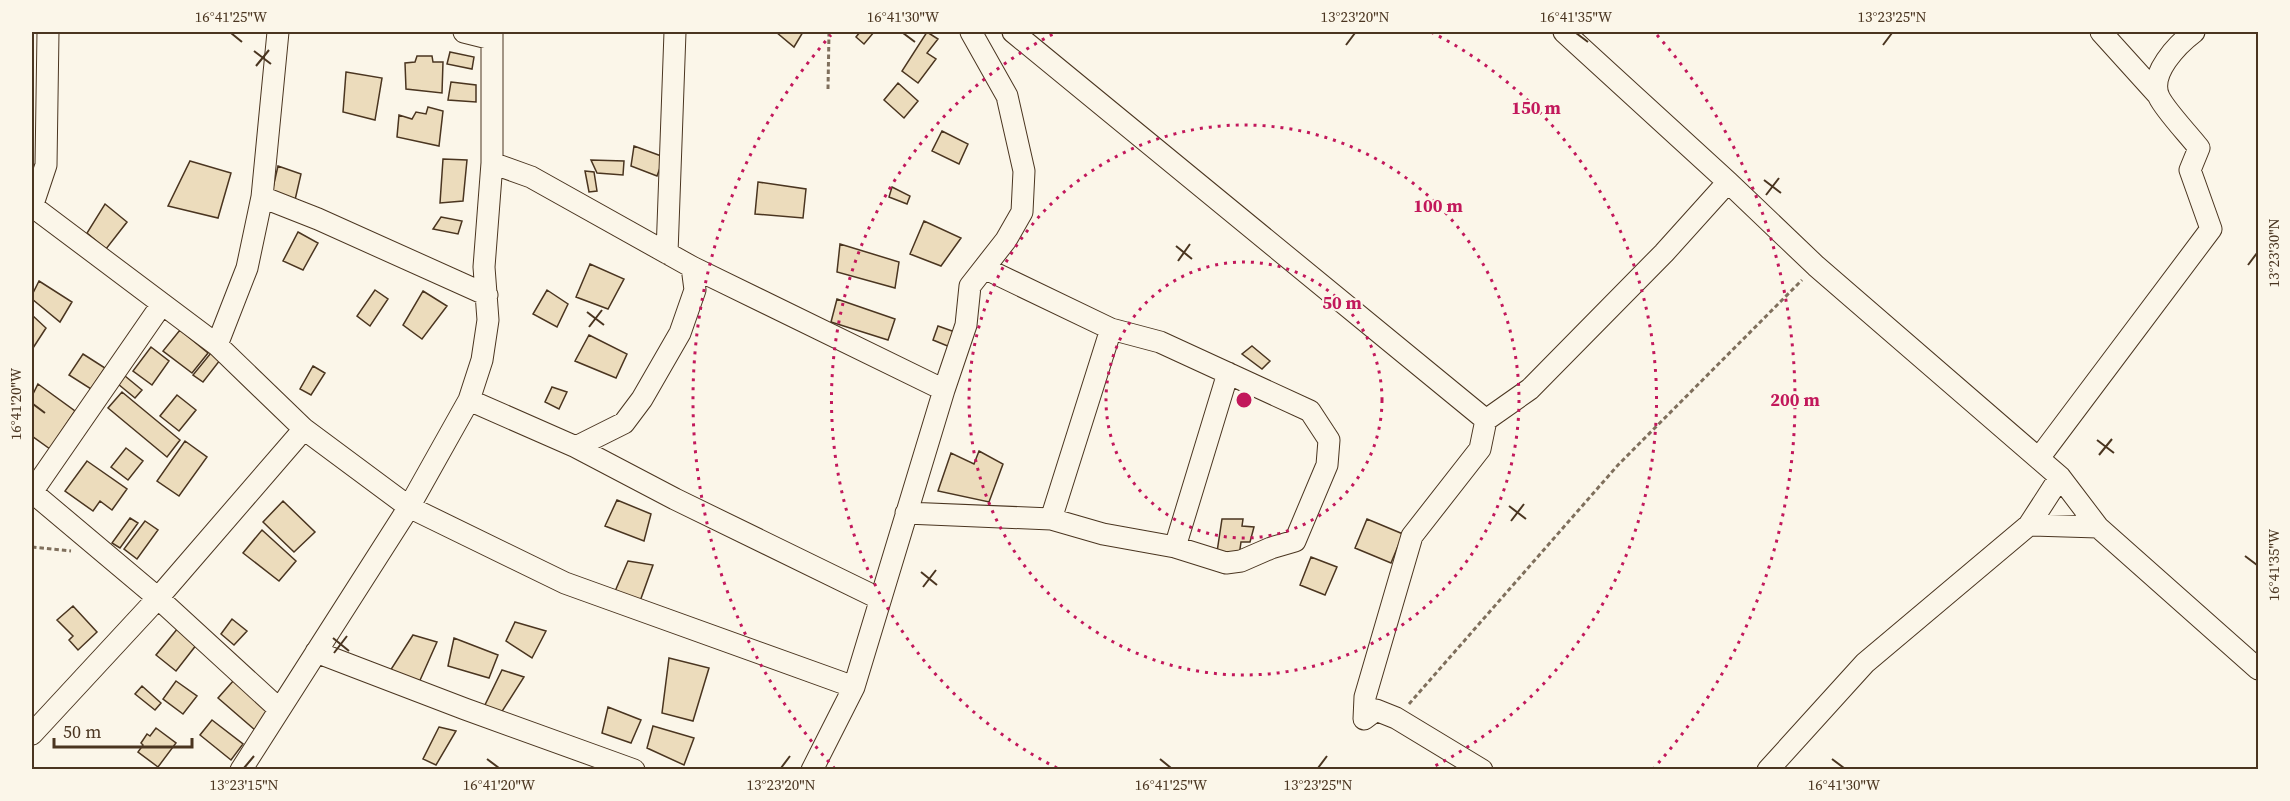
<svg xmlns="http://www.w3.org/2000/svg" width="2290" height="801" font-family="'Source Serif 4',serif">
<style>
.building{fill:#ecdcbc;stroke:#4a3520;stroke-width:1.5}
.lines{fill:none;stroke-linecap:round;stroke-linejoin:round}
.minor-casing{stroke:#4a3520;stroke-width:23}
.path{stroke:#7f6f5c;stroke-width:3;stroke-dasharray:4.5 3;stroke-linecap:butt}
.minor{stroke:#fbf6e9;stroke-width:21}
.ticks{fill:none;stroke:#4a3520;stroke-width:2}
.ring{fill:none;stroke:#c2185b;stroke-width:3;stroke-dasharray:3 6}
.centre{fill:#c2185b;stroke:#fbf6e9;stroke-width:3}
.ring-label{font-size:18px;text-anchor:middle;font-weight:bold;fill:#c2185b;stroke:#fbf6e9;stroke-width:4.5;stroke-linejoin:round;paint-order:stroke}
.neatline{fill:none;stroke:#4a3520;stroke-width:2}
.ticks-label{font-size:15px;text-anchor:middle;fill:#4a3520}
</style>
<rect width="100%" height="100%" fill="#fbf6e9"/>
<path class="building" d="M776 32H803L794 47Z
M860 32H874L864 44 856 37Z
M927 32 938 39 927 53 936 59 918 83 902 71Z
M450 52 474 57 472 69 447 64Z
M417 56H432L433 62H443L442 93 406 89 405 63 415 62Z
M346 72 382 78 375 120 343 112Z
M451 82 476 85V102L448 100Z
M898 83 918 101 904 118 884 100Z
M428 107 443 111 439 146 397 137 399 115 412 119 416 112 426 114Z
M942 131 968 144 959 164 932 151Z
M634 146 664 157 657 176 631 166Z
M443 159 467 160 463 201 440 203Z
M591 160 624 161 623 175 597 173Z
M190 161 231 173 218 218 168 206Z
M278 166 301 174 295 200 272 192Z
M585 171 594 172 597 191 589 192Z
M758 182 806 189 803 218 755 214Z
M892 187 910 196 907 204 889 197Z
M105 204 127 222 106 249 87 233Z
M441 217 462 221 458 234 433 229Z
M924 221 961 238 941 266 910 254Z
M298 232 318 243 303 270 283 261Z
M840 244 899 262 895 288 837 272Z
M590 264 624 279 608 309 576 297Z
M39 281 72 302 60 322 32 299V295Z
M375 290 388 299 370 326 357 316Z
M547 290 568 304 557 327 533 314Z
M423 291 447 306 422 339 403 325Z
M837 299 895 319 888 340 831 322Z
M32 315 46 328 33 348 32 347Z
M938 326 955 332 950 347 933 340Z
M180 330 208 353 192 373 163 351Z
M589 335 627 354 616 378 575 361Z
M1252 346 1270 361 1262 369 1242 354Z
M151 347 169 361 152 385 133 371Z
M215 348 224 355 203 382 193 375Z
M83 354 105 368 91 389 69 375Z
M313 366 325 373 311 395 300 389Z
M125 376 142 390 135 398 118 384Z
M38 384 75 411 50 449 32 436V396Z
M552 387 567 392 559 409 545 402Z
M122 392 180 440 167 457 108 408Z
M177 395 196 410 179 431 160 416Z
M185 441 207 457 179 496 157 481Z
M126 448 143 461 128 480 111 467Z
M979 451 1003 464 989 502 938 491 951 453 974 464Z
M87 461 127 489 112 510 100 501 93 511 65 491Z
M617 500 651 514 644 541 605 526Z
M283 501 315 532 294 552 263 522Z
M130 518 138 523 120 548 112 543Z
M1222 519H1243L1242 526 1254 527 1250 542H1241L1239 556 1217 552Z
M1367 519 1403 534 1391 563 1355 548Z
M145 521 158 530 137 559 124 549Z
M262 530 296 561 279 581 243 553Z
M1311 557 1337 567 1325 595 1300 585Z
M628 561 653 565 639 604 613 596Z
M73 606 97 632 78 650 69 640 73 636 57 620Z
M232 619 247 631 234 645 221 634Z
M515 622 546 631 532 658 506 641Z
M178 628 197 644 176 671 156 655Z
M413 635 437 642 417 687 390 671Z
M454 638 498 655 489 678 448 666Z
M669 658 709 668 693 721 662 713Z
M502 670 524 677 501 713 483 709Z
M234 680 271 712 255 730 218 698Z
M176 681 197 696 183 714 163 699Z
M142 686 161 703 155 710 135 694Z
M608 707 641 720 631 743 602 733Z
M212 720 243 744 231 760 200 735Z
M653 726 694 738 684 765 647 748Z
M439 727 456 731 436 765 423 759Z
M156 728 176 743 158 767 138 752 143 745 141 743 147 734 150 736Z"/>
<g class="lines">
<defs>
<path id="minor" d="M464 32 492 39
M1013 32 1486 420 1480 449 1412 536 1365 697 1364 719 1376 710 1396 718 1482 770
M1564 32 1728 182 1816 266 2060 477 2098 527 2258 669
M2101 32 2158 95
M492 163 531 177 692 267 944 390
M262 197 318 219 487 295
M32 206 217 345 304 429 409 507 565 583 854 687
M32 207 46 165 48 32
M667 253 675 32
M217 345 247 268 262 197 278 32
M469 400 576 447 675 499 880 599
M1486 420 1530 389 1664 253 1728 182
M576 447 624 423 642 399 680 333 695 290 692 267
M2039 458 2211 229 2190 170 2199 148C2189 135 2165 110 2159 97 2148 74 2178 44 2194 32
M32 492 158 598 279 709
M32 492 162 304
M906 513 1051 519 1103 534 1175 547 1226 563 1241 561 1271 548 1295 541 1327 465 1329 440 1310 411 1160 342 1111 329 984 268
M1051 519 1111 329
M2029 525 2098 527
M1175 547 1228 373
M316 652 465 709 634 770
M32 734 158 598 304 429
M241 770 409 507 469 400 482 360 488 320 484 267 492 163V32
M812 770 854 687 944 390 966 325 970 286 1006 240 1022 212 1024 171 1007 96 971 32
M1768 770 1865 663 2029 525 2060 477"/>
</defs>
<use href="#minor" class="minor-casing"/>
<path class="path" d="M828 89 829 32
M32 547 71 551
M1409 704 1618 465 1802 280"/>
<use href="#minor" class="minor"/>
</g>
<path class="ticks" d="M231 33 242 42M903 33 915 42M1576 33 1588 42M1346 45 1355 33M1883 45 1892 33M254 51 271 64M256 66 269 50M1764 180 1781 193M1766 195 1779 178M1176 246 1192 259M1178 261 1190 244M2248 265 2257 253M587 312 604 325M589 327 602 310M33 404 45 413M2097 440 2114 453M2099 455 2112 439M1509 506 1526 519M1511 521 1524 504M2245 556 2257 565M921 572 937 585M923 587 936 570M333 638 349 651M334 653 347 636M487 759 499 768M1160 759 1171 768M1832 759 1844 768M244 768 254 756M781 768 790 756M1318 768 1327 756"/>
<g class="ring">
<circle cx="1244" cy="400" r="138"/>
<circle cx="1244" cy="400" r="275"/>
<path d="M1057 768A413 413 0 0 1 1057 32M1431 32A413 413 0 0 1 1431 768"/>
<path d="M835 769A551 551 0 0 1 831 35M1657 35A551 551 0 0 1 1653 769"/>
</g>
<circle cx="1244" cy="400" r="9" class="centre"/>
<g class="ring-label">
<text x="1536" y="114">150 m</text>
<text x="1438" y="212">100 m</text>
<text x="1342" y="309">50 m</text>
<text x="1795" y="406">200 m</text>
</g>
<rect width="2290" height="801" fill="none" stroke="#fbf6e9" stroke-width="66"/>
<path d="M54 738v9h138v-9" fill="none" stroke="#4a3520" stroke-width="3"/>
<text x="63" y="738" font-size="18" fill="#4a3520" stroke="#fbf6e9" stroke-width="4.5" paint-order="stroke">50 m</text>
<rect x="33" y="33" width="2224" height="735" class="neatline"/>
<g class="ticks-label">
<text x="231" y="22">16°41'25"W</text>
<text x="903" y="22">16°41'30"W</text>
<text x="1355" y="22">13°23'20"N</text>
<text x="1576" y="22">16°41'35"W</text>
<text x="1892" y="22">13°23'25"N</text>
<text transform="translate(2274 253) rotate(-90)" y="5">13°23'30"N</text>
<text transform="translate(16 404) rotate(-90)" y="5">16°41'20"W</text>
<text transform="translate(2274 565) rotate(-90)" y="5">16°41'35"W</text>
<text x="244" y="790">13°23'15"N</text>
<text x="499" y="790">16°41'20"W</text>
<text x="781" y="790">13°23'20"N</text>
<text x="1171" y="790">16°41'25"W</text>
<text x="1318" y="790">13°23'25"N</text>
<text x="1844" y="790">16°41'30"W</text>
</g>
</svg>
